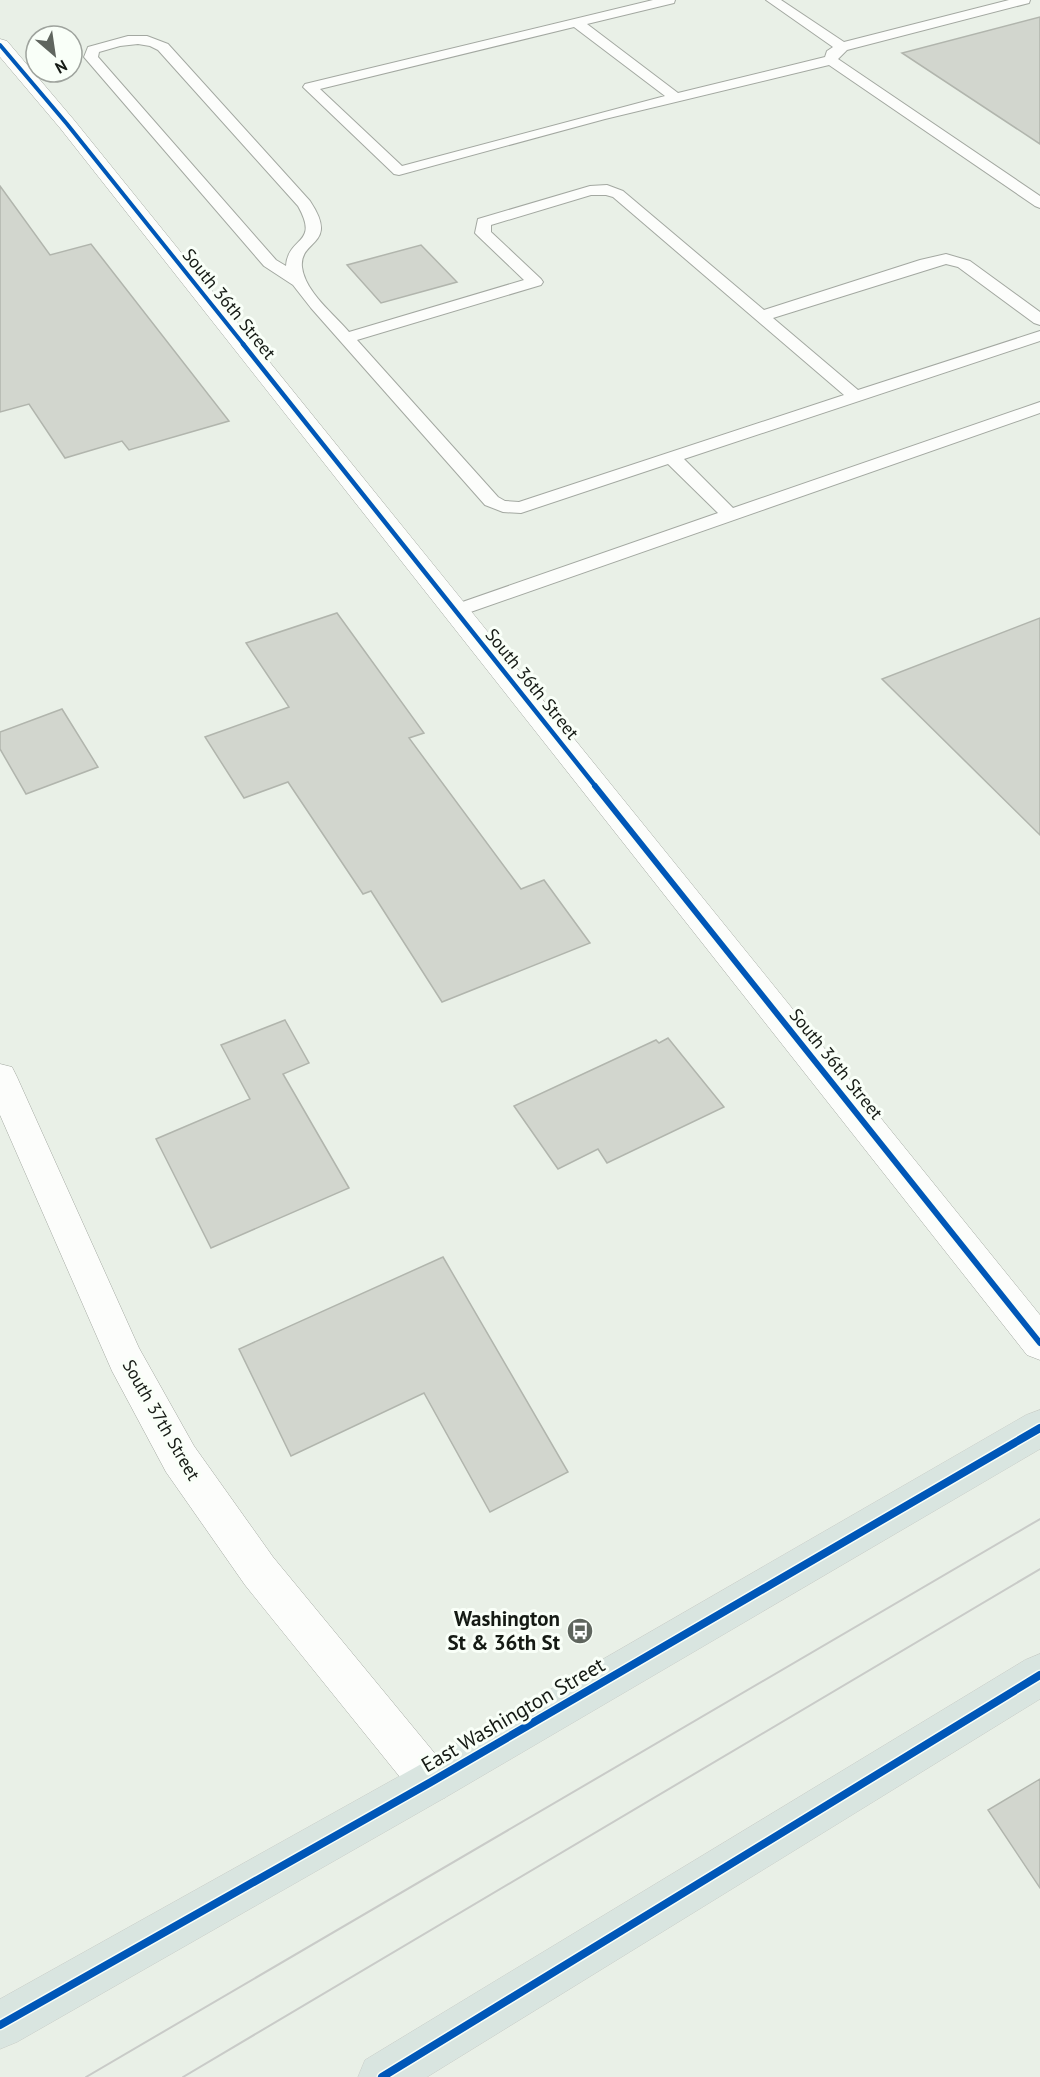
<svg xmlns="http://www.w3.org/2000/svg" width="1040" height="2077" font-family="'PT Sans',sans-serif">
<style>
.building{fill:#d2d6ce;stroke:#b1b5ad;stroke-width:1.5}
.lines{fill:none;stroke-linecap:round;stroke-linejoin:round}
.service-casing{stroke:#a3a8a1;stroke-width:2}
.minor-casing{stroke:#a3a8a1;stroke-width:1}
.tertiary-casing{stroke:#a3a8a1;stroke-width:1}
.primary-casing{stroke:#c8ccc7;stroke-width:1}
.service{fill:#fcfdfb;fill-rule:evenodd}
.minor{fill:#fcfdfb;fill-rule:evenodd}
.tertiary{fill:#fcfdfb;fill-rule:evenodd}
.primary{fill:#d9e5e0;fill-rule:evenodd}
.tram{stroke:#c9cbc8;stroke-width:2}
.cycleway-far3-casing{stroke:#f9fff8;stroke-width:6}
.cycleway-far2-casing{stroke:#f9fff8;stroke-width:8}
.cycleway-far1-casing{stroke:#f9fff8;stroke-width:10}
.cycleway-casing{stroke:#f9fff8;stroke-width:11}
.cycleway-far3{stroke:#0057b8;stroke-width:4}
.cycleway-far2{stroke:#0057b8;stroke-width:4.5}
.cycleway-far1{stroke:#0057b8;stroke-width:6}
.cycleway{stroke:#0057b8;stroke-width:8}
.labels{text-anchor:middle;stroke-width:6;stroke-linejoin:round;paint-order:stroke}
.street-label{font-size:18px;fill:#151a14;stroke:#f9fff8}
.near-poi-label{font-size:21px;font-weight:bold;fill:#151a14;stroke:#f9fff8;text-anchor:end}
.near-street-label{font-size:21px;fill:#151a14;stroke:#f9fff8}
</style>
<rect width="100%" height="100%" fill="#e9f0e7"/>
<path class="building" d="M1040 17V144L902 53Z
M0 186 50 255 91 244 229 421 129 450 122 441 65 458 29 404 0 412Z
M421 245 457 282 381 303 347 265Z
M337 613 424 733 409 738 521 889 544 880 590 943 442 1002 371 891 363 894 288 782 244 798 205 737 289 707 246 643Z
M1040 618V835L882 679Z
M62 709 98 767 26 794 0 749V732Z
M285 1020 309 1063 283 1074 349 1188 211 1248 156 1139 250 1099 221 1045Z
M668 1038 724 1107 607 1163 598 1149 558 1169 514 1106 656 1040 659 1043Z
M443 1257 568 1472 490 1512 424 1393 291 1456 239 1349Z
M1040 1779V1888L988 1810Z"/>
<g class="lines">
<defs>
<path id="service" d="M653 0H675L674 3 587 24 678 93 825 57 827 51 833 47 766 0H781L844 42 1009 0H1030L1029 3 847 50 838 59 1040 196V208L1035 206 829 65 605 119 399 175 394 174 303 87 305 84ZM574 27 665 96 402 166 320 89Z
M128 36H147L168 44 310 201C340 246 299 239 302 267 305 292 334 314 349 332L524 280 478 236 475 233 478 219 590 186 607 185 623 191 764 310 920 260 946 254 970 261 1040 312V325L1034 323 958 267 946 264 773 318 858 390 1040 331V341L684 459 733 508 1040 402V413L462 615 455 617 448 615 445 611 448 607 718 513 668 464 521 513 503 512 485 505 311 308 293 285 264 266 84 57 88 47ZM138 44 150 46 158 50 298 206C320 245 288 236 286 266L276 260 98 57 99 52 120 46ZM591 195H606L613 197 844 395 519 502 505 501 498 497 357 340 541 285 543 282 541 279 491 232V225Z"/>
<path id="minor" d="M0 1064 12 1067 17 1077 139 1348 194 1446 273 1557 446 1767 453 1782 446 1797 431 1804 416 1797 245 1585 166 1472 112 1371 0 1115Z"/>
<path id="tertiary" d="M0 39 7 41 74 120 1040 1315V1360L1027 1355 60 128 0 57Z"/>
<path id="primary" d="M1040 1410V1449L446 1797 17 2042 0 2049V1999L416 1767 1026 1415Z
M1040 1654V1699L427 2077H358L365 2060 1025 1660Z"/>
</defs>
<use href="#service" class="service-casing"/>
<use href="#minor" class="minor-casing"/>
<use href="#tertiary" class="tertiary-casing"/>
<use href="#primary" class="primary-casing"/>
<use href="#service" class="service"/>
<use href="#minor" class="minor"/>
<use href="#tertiary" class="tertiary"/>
<use href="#primary" class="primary"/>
<path class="tram" d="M86 2077 1040 1519
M183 2077 1040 1569"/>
<defs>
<path id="cycleway-far3" d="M0 45 67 124 244 345"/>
<path id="cycleway-far2" d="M243 344 596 787"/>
<path id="cycleway-far1" d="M595 786 1040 1343"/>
<path id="cycleway" d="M0 2025 431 1782 1040 1428
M382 2077 1040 1675"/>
</defs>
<use href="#cycleway-far3" class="cycleway-far3-casing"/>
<use href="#cycleway-far2" class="cycleway-far2-casing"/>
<use href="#cycleway-far1" class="cycleway-far1-casing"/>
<use href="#cycleway" class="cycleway-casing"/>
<use href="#cycleway-far3" class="cycleway-far3"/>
<use href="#cycleway-far2" class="cycleway-far2"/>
<use href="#cycleway-far1" class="cycleway-far1"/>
<use href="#cycleway" class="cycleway"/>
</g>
<defs>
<symbol id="bus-disc" viewBox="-11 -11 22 22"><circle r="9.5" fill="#5f655e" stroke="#f9fff8"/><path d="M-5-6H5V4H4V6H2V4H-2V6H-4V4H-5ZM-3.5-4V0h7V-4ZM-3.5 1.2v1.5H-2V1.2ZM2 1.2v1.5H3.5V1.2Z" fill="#fff"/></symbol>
</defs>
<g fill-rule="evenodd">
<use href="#bus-disc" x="565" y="1616" width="30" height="30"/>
</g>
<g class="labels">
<g class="street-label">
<text transform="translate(229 304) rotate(51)" y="6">South 36th Street</text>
<text transform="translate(532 684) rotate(51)" y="6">South 36th Street</text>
<text transform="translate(836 1064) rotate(51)" y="6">South 36th Street</text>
<text transform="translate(161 1420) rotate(60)" y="6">South 37th Street</text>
</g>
<g class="near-poi-label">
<text x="560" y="1626">Washington<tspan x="560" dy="24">St &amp; 36th St</tspan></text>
</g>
<g class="near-street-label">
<text transform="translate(513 1715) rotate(-30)" y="7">East Washington Street</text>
</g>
</g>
<g transform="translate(54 54) rotate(151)"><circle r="28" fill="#f9fff8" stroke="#9ea39d" stroke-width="1.5"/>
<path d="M0-4.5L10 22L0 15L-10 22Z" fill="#5f655e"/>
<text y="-9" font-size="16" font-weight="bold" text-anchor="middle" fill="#151a14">N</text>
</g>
</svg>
